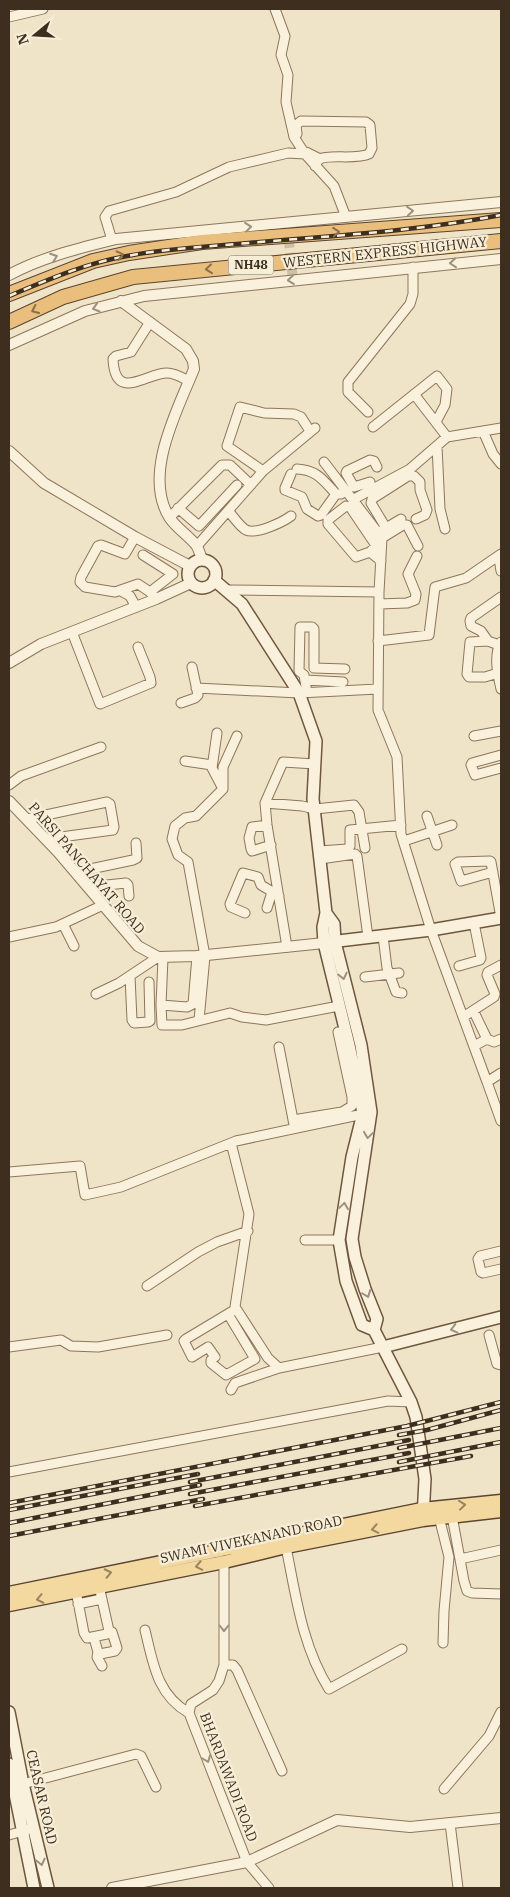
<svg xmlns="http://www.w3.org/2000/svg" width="510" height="1897" font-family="'IBM Plex Serif',serif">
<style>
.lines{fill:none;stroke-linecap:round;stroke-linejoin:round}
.tertiary-tunnel{stroke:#ccc0a6;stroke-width:10;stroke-dasharray:10 5;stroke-linecap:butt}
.minor-casing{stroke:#8d765c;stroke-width:11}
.tertiary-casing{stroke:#8d765c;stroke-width:12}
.secondary-casing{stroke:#6f573f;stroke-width:14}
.primary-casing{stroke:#5b4430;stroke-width:15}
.trunk-casing{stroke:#5b4430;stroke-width:16}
.minor{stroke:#faf1dc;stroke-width:9}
.tertiary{stroke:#faf1dc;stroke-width:10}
.secondary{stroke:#faf1dc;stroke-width:11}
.primary{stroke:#f3d9a0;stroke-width:12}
.trunk{stroke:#eabe7c;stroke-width:14}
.rail-casing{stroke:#3d2e20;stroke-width:4.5}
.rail{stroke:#f7eed8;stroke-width:2.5;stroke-dasharray:8;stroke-linecap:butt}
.oneway{stroke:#9c907e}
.oneway2{stroke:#8b6f49}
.oneway3{stroke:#988460}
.labels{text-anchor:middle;stroke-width:4.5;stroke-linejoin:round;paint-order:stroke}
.shield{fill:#f7eed8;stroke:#756857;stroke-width:1}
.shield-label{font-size:12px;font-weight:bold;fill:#3d2e20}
.street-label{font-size:14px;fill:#3d2e20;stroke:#f7eed8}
</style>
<rect width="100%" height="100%" fill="#f0e4c8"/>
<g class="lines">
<path class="tertiary-tunnel" d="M287 223 293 280"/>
<defs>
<path id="minor" d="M275 9 285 36 281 55 288 75 286 102 294 137 305 154 334 186 346 217
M9 17 43 9
M297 134 296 125 301 121 366 122 370 125 372 148 369 154C356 160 329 154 320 159 318 160 316 164 315 166
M306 152 320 159
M112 240 105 217 109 211 176 192 229 167 288 153 305 154
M150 322 131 352 116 356 113 359C115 403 146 373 167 373 175 373 183 378 189 381
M414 394 447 437
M368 412 348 392V382L410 304 413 294V267
M373 427 437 376 447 389 445 405 436 422
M483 431 493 454 501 464
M437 446 440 509 445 529
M324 462 382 538 379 592
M297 469C317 470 323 480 336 494H341
M263 471 227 446 240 407 264 413 294 414 301 417 310 431
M291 474 285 488V490L302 497 307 509 318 516 321 515 336 494
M370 482 354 487 346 473 347 471 370 460 374 461 377 467
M354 499 410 469 447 437 501 428
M178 508 199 526 237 485
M229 512C234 517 239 526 246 530 256 535 283 522 291 516
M170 517 222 465H230L251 485
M386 528 371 503 372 499 408 476H414L420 482V490L427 510 425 515 416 519
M381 531 401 519
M135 537 125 554 101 545 98 546 81 577 80 582 85 587 115 592 138 584 150 592 156 599
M382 538 403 525H407L418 546
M197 546 263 471 315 428
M370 552 356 557 328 524V520L346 506 350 507 375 544V547L370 552 381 561
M143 555 173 574 150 592
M499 558 501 571
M228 590 379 592 378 710 397 757 401 834 431 930 487 1082
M121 591 130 596 136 607
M379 604 407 603 415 600 416 594 408 574 417 556
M72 632 100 704 151 683 150 677 138 647
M378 641 429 635 435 587 466 578 501 554
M488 641 470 642 467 674 469 677H485L498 673
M501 642C493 655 498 676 501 689
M499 645 488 641 481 631 471 626 470 621 471 618 501 597
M305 680 343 682
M196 688 299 693 378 689
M307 693 304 675 299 671 300 627H312L314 629V668L345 669
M181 703 195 698 198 695 192 667
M217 733 212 768 223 789
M474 736 501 731
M501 755 472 763 471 765 475 775 501 768
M185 761 212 765
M9 785 21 776 101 747
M265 803 283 762 315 764
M427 816 437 845
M27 819 107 802 110 804 114 827 113 830 46 839
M267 825 252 827 249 838 251 849 252 851 271 845
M404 841 452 825
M319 851 348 849 350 846V830L401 825
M320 859 355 854 357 856 368 937
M76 872 133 860 137 858 136 843
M493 872 461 881 455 864 458 862 490 861 491 862 501 918
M88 887 126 883 128 885 129 896
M267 908 272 892
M245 913 231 907 230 904 243 873 258 877 261 885 279 896
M63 924 74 946
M383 936 387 968 396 992 402 993
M9 937 56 927 103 905
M287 947 267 825 265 803 302 806 315 809 354 805 359 812 365 848
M163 958 161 1005 187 1007 193 1004 197 956
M459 966 480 960 481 958 474 923
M130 976 132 1020 134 1023 148 1022 150 1021 149 982
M365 977 399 973
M96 994 119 983 158 957
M161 1005 162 1025H182L230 1013 242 1017 266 1020 339 1006
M474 1012 487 1039
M463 1017 494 997 495 994 487 975 488 972 501 965
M199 1020 205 956 188 862 178 855 172 839 175 826 185 818 196 816 223 789V767L237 736
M474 1046 487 1039 494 1042 501 1039
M279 1047 294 1125
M501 1073 487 1082 501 1121
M293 1120 342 1112 352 1106V1097L338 1032
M231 1143 249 1214 235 1307 268 1358 279 1368 383 1347
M9 1172 80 1166 85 1195 121 1187 236 1141 368 1113
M305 1240H339
M501 1251 480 1256 478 1259 481 1272 483 1273 501 1269
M147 1286 198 1252 217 1242 248 1231
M228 1314 255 1359 226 1375 211 1363V1360L215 1357 208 1347 192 1357 184 1341 186 1339 236 1309
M489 1335 497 1364 501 1365
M9 1347 61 1340 71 1346 98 1347 167 1335
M231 1390 235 1383 279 1368
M9 1472 388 1401 411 1402
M452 1516 464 1581 467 1591 472 1593 501 1594
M439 1517 449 1557 444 1611 443 1643
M286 1547C296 1596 302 1646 329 1689L402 1649
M460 1559 501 1550
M224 1562V1665L219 1681 213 1690 191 1704 189 1713 247 1862 269 1888
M76 1591 84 1633 87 1638 107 1634 109 1631 99 1586
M78 1604 102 1599
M145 1630C153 1663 157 1695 189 1713
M94 1638 98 1652 100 1654 115 1651 117 1648 112 1632 109 1631
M98 1652 97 1657 102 1666
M224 1665H233L237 1670 282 1771
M19 1785 136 1754 141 1756 156 1787
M444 1789 489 1736 501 1712
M450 1823 458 1888
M9 1835 33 1828"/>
<path id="tertiary" d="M9 275C42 257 80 248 116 239L501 202
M121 301 186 349 193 361 194 369C177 411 143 474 169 517 176 528 188 535 196 545 199 549 200 555 202 559
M9 345 85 311 144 296 501 259
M9 451 44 483 135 537 190 566
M9 663 41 644 156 599 191 583
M9 801 58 852 138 946 158 957 197 956 324 943
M112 1888 247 1862 337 1820 410 1827 501 1818"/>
<path id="secondary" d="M188 574a14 14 0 1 1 28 0a14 14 0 1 1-28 0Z
M214 580 242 604 299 693 316 741 313 799 326 913 323 927 324 943 349 1045 363 1113 352 1157 339 1240 346 1281 362 1325 374 1330
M326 913 334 924 335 942 361 1045 371 1112 352 1239 355 1257 365 1289 377 1319 374 1330 411 1402 416 1417 425 1479 423 1518
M330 942 431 930 501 918
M383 1347 501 1317
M9 1712 23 1784 48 1888
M9 1764 34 1888"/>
<path id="primary" d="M9 1593 422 1509 501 1501
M9 1605 224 1562 286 1547 423 1520 501 1511"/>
<path id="trunk" d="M9 294 93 261 129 253 202 242 501 220
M9 322 63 297 133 277 501 241"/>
</defs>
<use href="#minor" class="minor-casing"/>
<use href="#tertiary" class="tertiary-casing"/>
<use href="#secondary" class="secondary-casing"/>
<use href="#primary" class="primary-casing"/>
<use href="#trunk" class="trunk-casing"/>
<use href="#minor" class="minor"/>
<use href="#tertiary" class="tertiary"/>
<use href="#secondary" class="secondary"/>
<use href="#primary" class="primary"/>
<use href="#trunk" class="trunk"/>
<defs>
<path id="rail" d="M9 296C47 280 86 263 127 256 163 249 200 247 237 244 325 236 414 232 501 215
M399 1435 427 1430 501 1410
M399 1448 501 1428
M399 1462 501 1442
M190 1482 409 1440
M190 1494 409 1453
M9 1503 407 1426 501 1402
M195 1506 471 1456
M9 1510 198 1474
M9 1523 200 1485
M9 1536 203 1499"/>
</defs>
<use href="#rail" class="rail-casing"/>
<use href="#rail" class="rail"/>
</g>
<defs><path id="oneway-chevron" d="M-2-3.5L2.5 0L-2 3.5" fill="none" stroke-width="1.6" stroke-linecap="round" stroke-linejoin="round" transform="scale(1.25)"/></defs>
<g class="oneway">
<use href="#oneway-chevron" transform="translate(410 211) rotate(-5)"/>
<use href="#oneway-chevron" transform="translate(248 227) rotate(-6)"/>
<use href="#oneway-chevron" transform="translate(54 257) rotate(-20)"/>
<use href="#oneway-chevron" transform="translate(453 263) rotate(175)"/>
<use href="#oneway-chevron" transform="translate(291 280) rotate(174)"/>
<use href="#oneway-chevron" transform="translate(96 308) rotate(164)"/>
<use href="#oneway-chevron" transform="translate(343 976) rotate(77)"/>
<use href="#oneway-chevron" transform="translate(368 1135) rotate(98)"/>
<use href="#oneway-chevron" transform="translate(344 1206) rotate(-82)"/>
<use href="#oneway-chevron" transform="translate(367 1294) rotate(69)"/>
<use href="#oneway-chevron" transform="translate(454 1329) rotate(166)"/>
<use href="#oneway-chevron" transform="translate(224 1628) rotate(90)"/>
<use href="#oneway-chevron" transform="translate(207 1759) rotate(69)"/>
<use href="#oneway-chevron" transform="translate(41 1862) rotate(77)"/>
</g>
<g class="oneway2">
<use href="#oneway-chevron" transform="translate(336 232) rotate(-4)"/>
<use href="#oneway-chevron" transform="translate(120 255) rotate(-13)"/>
<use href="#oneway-chevron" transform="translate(209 269) rotate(174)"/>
<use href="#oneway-chevron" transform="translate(35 310) rotate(155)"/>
</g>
<g class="oneway3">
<use href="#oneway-chevron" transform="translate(462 1505) rotate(-6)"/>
<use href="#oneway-chevron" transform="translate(375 1529) rotate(169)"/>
<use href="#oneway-chevron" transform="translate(199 1566) rotate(169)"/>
<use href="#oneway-chevron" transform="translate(108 1573) rotate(-12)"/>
<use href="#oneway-chevron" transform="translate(40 1599) rotate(168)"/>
</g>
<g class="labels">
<rect class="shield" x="228.5" y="255.5" width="45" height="19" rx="4"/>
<g class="shield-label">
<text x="251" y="269">NH48</text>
</g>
<g class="street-label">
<text transform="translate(385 252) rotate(-6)" y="5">WESTERN EXPRESS HIGHWAY</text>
<text transform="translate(87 868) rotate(49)" y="5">PARSI PANCHAYAT ROAD</text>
<text transform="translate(251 1539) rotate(-12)" y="5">SWAMI VIVEKANAND ROAD</text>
<text transform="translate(229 1777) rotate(69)" y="5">BHARDAWADI ROAD</text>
<text transform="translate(42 1797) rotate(77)" y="5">CEASAR ROAD</text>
</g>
</g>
<rect width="510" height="1897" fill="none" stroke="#3d2e20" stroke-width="20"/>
<g transform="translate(35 35) rotate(252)" stroke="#f7eed8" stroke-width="4" paint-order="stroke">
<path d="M0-4L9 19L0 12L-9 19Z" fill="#3d2e20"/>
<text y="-8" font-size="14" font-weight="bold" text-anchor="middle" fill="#3d2e20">N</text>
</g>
</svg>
